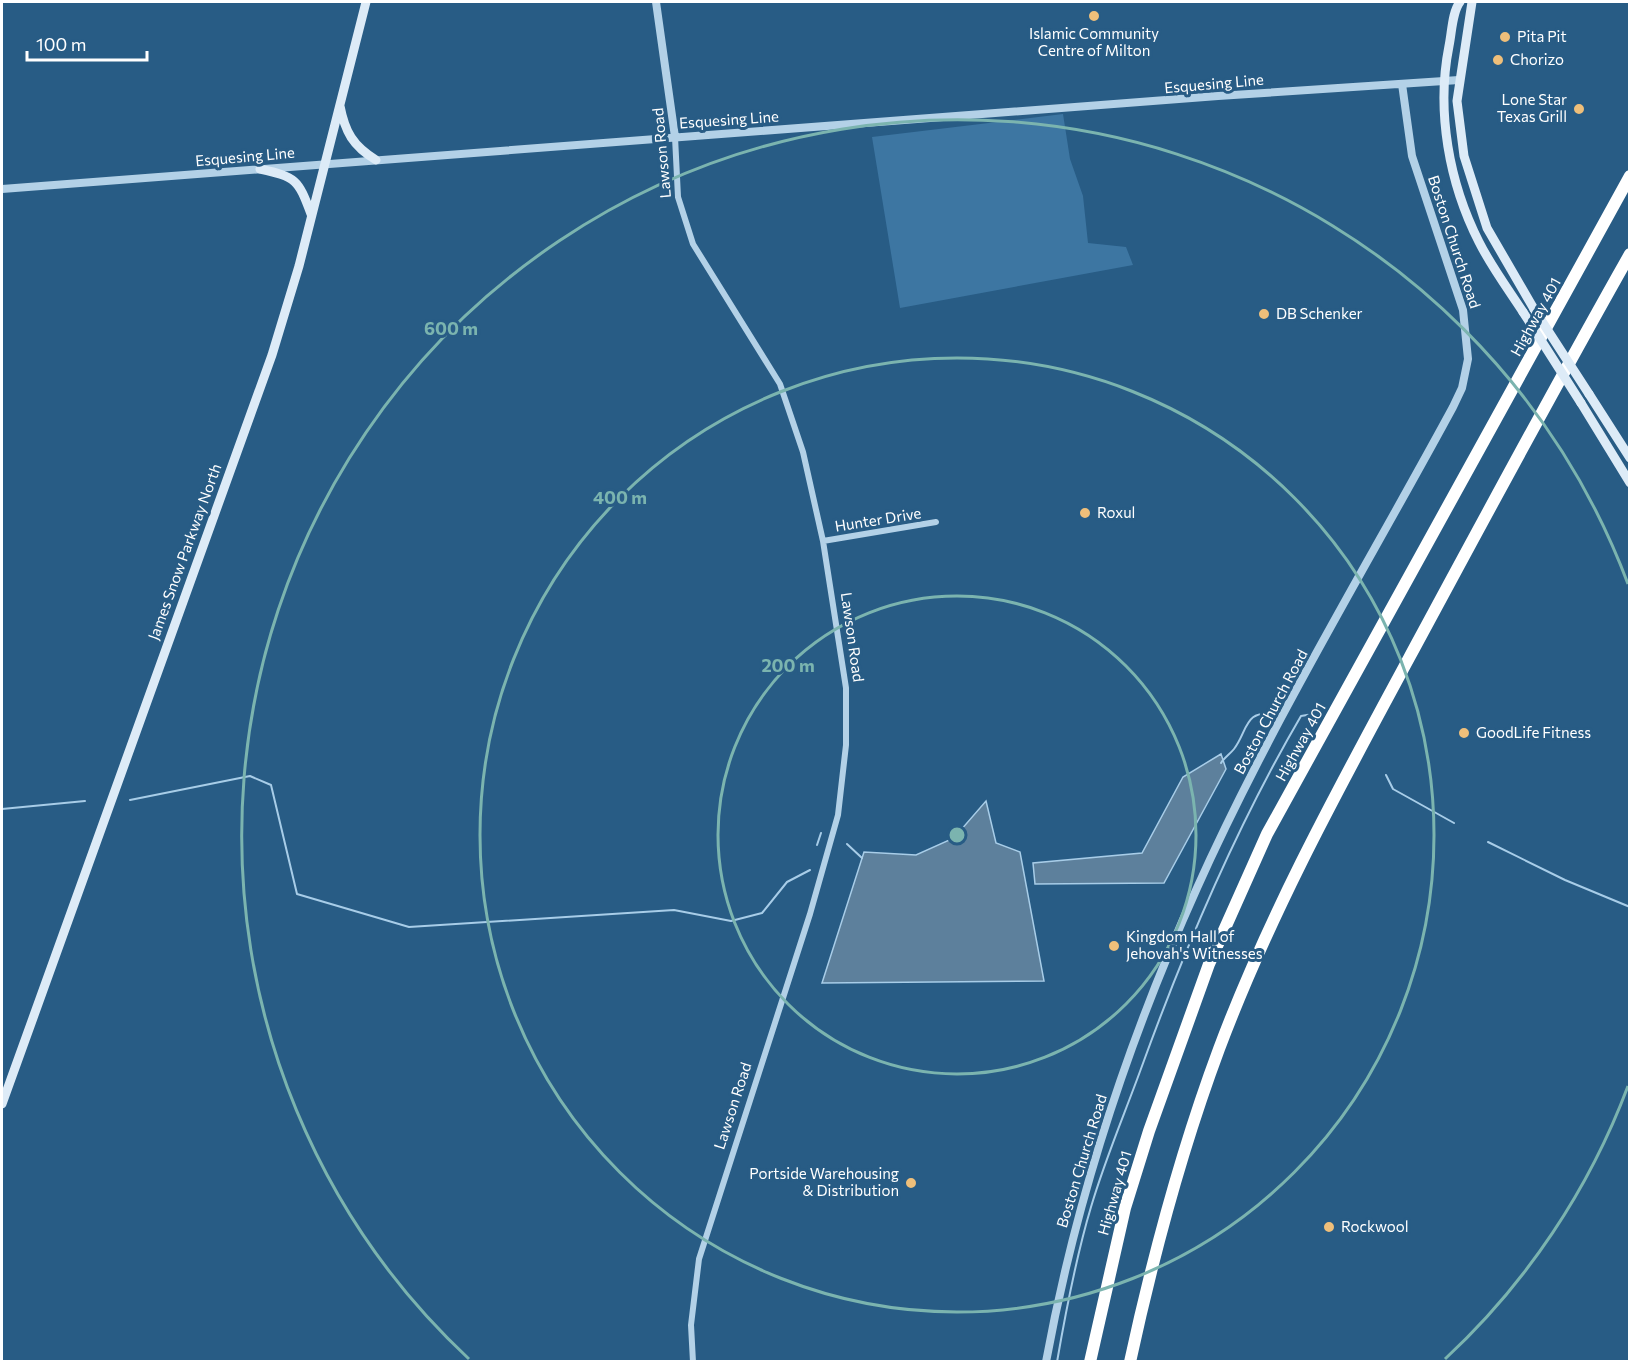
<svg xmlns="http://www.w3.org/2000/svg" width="1631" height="1363" font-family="Commissioner,sans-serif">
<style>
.green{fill:#3d76a2}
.water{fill:#5d809c;stroke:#a8cde8;stroke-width:1.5}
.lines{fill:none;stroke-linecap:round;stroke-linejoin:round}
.stream{stroke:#a8cde8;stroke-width:2}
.minor{stroke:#b3d1e7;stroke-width:6}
.tertiary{stroke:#b3d1e7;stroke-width:8}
.secondary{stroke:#ddebf7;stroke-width:9}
.motorway{stroke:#fff;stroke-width:12}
.secondary-bridge{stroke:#ddebf7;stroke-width:9}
.ring{fill:none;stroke:#7bb4af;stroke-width:3}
.poi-dot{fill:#efbf7a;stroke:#285c85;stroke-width:2}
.labels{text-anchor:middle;stroke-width:6;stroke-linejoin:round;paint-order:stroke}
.poi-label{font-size:15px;fill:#fff;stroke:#285c85;text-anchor:start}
.street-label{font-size:15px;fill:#fff;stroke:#285c85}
.centre{fill:#7bb4af;stroke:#285c85;stroke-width:3}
.ring-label{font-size:18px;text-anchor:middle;font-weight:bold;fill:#7bb4af;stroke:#285c85;stroke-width:6;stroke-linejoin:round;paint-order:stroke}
</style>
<rect width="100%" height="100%" fill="#285c85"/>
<path class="green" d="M1063 114 1070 159 1083 196 1088 243 1126 247 1133 265 900 308 872 137Z"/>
<path class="water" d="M1221 754 1226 769 1164 883 1035 884 1033 863 1142 853 1183 777Z
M986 801 996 843 1020 852 1044 981 822 983 864 852 916 855 954 838Z"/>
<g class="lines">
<path class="stream" d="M1221 763C1224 758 1230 754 1234 749 1248 731 1244 708 1276 715
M1386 775 1393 789 1454 823
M130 800 250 776 271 785 297 894 409 927 674 910 731 921 762 913 787 882 810 870
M2 809 85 801
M1488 842 1565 880 1630 907
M847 844 862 858
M817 845 821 833
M1057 1362C1066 1310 1076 1257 1091 1207 1105 1159 1125 1113 1142 1066 1186 945 1236 827 1301 716L1319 713"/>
<path class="minor" d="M675 137 678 197 693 244 780 384 803 452 823 541 846 688V745L838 815 810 914 699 1259 691 1325 693 1362
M823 541 936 522"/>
<path class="tertiary" d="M656 2 675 137
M2 189 1218 96 1459 80
M1046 1362C1076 1199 1129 1039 1197 888 1271 723 1367 566 1453 407L1462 388 1468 359 1463 310 1412 156 1402 84"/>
<path class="secondary" d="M1460 2C1452 12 1452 32 1449 46 1436 111 1449 183 1479 242 1491 266 1508 289 1523 312
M1472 2 1457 101 1464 156 1487 228 1534 309
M340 106C345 132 353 146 376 160
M260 169C296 177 298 179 311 214
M1589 394 1630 458
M1581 403 1630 483
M2 1104 272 355 299 266 366 2"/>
<path class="motorway" d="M1090 1362 1125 1208 1149 1131 1209 964 1267 834 1630 176
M1130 1362C1153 1256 1181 1151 1219 1049 1270 913 1340 786 1409 658 1482 523 1554 388 1630 254"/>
<path class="secondary-bridge" d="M1534 309 1589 394
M1523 312 1581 403"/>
</g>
<g class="ring">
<circle cx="957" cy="835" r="239"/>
<circle cx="957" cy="835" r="477"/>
<path d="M1628 1086A716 716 0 0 1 1445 1359M469 1359A716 716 0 1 1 1628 584"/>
</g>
<g class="poi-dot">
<circle cx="1094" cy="16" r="6"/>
<circle cx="1505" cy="37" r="6"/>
<circle cx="1498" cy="60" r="6"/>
<circle cx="1579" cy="109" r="6"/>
<circle cx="1264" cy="314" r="6"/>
<circle cx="1085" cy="513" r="6"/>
<circle cx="1464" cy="733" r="6"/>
<circle cx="1114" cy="946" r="6"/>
<circle cx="911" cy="1183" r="6"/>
<circle cx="1329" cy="1227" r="6"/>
</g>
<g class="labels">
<g class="poi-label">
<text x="1094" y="39" text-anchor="middle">Islamic Community<tspan x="1094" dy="17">Centre of Milton</tspan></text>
<text x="1517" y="42">Pita Pit</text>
<text x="1510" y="65">Chorizo</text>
<text x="1567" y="105" text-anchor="end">Lone Star<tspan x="1567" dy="17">Texas Grill</tspan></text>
<text x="1276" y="319">DB Schenker</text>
<text x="1097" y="518">Roxul</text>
<text x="1476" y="738">GoodLife Fitness</text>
<text x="1126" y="942">Kingdom Hall of<tspan x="1126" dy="17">Jehovah's Witnesses</tspan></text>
<text x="899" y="1179" text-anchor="end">Portside Warehousing<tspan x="899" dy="17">&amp; Distribution</tspan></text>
<text x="1341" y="1232">Rockwool</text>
</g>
<g class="street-label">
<text transform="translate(1214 84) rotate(-5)" y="5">Esquesing Line</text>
<text transform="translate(729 120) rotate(-4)" y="5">Esquesing Line</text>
<text transform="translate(662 153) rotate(-95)" y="5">Lawson Road</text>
<text transform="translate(245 157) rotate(-5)" y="5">Esquesing Line</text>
<text transform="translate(1454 242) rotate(72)" y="5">Boston Church Road</text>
<text transform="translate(1536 317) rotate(-61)" y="5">Highway 401</text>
<text transform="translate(878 520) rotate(-9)" y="5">Hunter Drive</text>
<text transform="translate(185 552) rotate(-70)" y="5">James Snow Parkway North</text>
<text transform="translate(852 637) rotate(82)" y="5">Lawson Road</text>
<text transform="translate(1271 712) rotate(-62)" y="5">Boston Church Road</text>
<text transform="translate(1301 742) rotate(-61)" y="5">Highway 401</text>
<text transform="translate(733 1106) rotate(-72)" y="5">Lawson Road</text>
<text transform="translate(1082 1161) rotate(-73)" y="5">Boston Church Road</text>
<text transform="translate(1115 1193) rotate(-74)" y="5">Highway 401</text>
</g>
</g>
<circle cx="957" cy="835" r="9" class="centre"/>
<g class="ring-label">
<text x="451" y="335">600 m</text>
<text x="620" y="504">400 m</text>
<text x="788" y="672">200 m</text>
</g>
<rect width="1631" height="1363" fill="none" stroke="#ffffff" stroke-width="6"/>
<path d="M27 51v9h120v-9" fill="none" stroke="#ffffff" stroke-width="3"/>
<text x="36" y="51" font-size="18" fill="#ffffff" stroke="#285c85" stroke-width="4.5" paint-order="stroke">100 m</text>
</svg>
